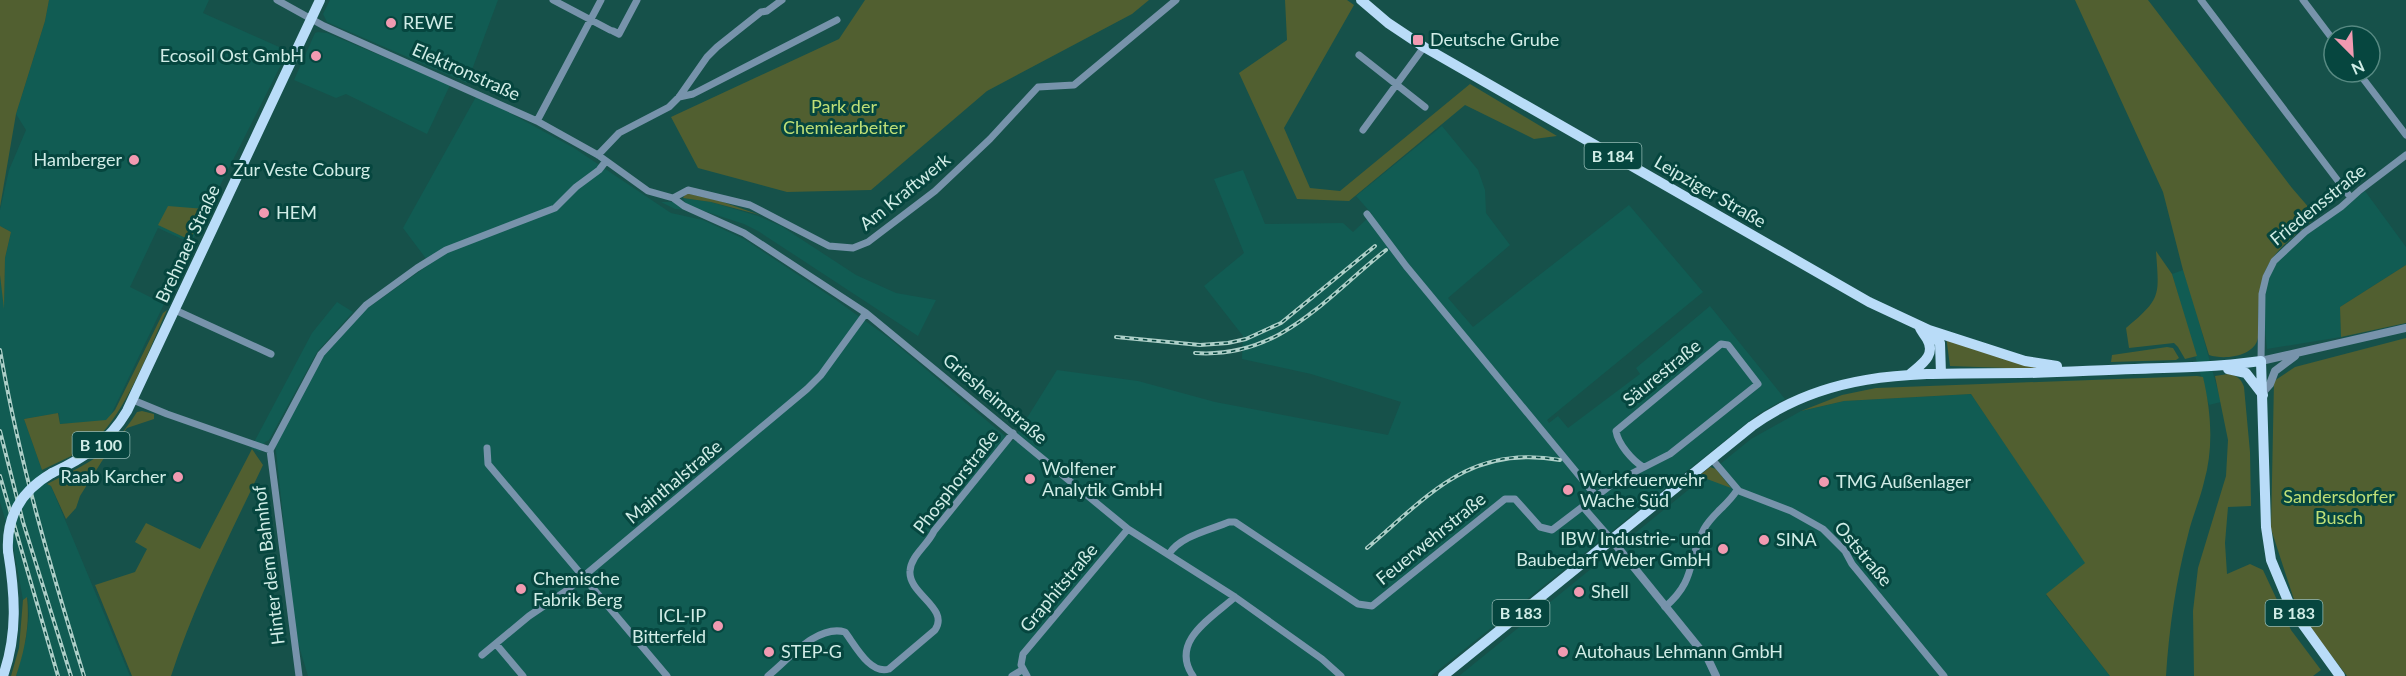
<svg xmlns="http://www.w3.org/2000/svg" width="2406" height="676" font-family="Lato,sans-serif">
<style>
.built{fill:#115c53}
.green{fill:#515f30}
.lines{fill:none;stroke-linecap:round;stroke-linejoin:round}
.minor{stroke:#7793ab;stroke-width:7}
.tertiary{stroke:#7793ab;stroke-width:8}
.primary{stroke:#b9dcf8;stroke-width:10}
.rail-casing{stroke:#adcfc8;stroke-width:4}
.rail{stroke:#06463f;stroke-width:1.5;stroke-dasharray:4.5;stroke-linecap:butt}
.primary-bridge{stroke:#b9dcf8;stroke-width:10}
.poi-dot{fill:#f19ab1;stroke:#06463f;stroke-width:2}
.labels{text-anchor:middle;stroke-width:6;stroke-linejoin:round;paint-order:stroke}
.shield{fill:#06463f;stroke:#94bbb5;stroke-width:1.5}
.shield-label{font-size:16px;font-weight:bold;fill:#d1ede7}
.poi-label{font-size:18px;fill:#d1ede7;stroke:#06463f;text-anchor:start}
.street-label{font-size:18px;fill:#d1ede7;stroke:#06463f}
.park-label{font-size:18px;fill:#bfdf77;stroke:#06463f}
</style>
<rect width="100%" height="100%" fill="#16514a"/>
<path class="built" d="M49 0H209L203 13 288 51 191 243 158 228 130 287 164 304 108 421 60 424 59 413 24 419 47 484 51 486 130 676H16L26 639 29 616 28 598 23 600 14 550 0 502V275L4 303 5 258 11 232 0 226V210L9 170 26 130 16 114 45 21Z
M330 0H498L467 83 327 22 323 14Z
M318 32 327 33 450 85 427 134 346 94 336 98 294 80 315 33Z
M477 95 574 148 671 213 703 220 744 239 836 300 889 338 1012 442 1057 370 1138 381 1215 402 1388 435 1401 402 1311 374 1242 359 1243 336 1204 286 1244 253 1214 179 1243 170 1265 224 1343 223 1353 232 1372 214 1356 196 1442 126 1478 170 1485 190 1486 213 1510 245 1448 298 1473 327 1629 205 1703 292 1547 420 1549 423 1558 416 1568 428 1640 374 1636 368 1710 306 1785 399 1758 414 1431 676H308L296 636 275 442 326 350 365 310 430 264 403 228Z
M2365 191 2406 247V265L2340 307 2341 337 2267 349 2264 321 2265 297 2267 282 2273 268 2279 259 2315 227Z
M683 198 711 202 758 216 781 226 856 275 896 293 936 300 918 336 758 231 744 224 704 211 675 209 661 202H685Z
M2183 270 2192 296 2221 402 2209 405 2172 274Z
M337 302 353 312 317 352 269 440 265 442 260 452 251 448 312 333Z
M1971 394 2086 563 2046 595 2110 676H1459L1751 439 1801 411 1844 401Z"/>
<path class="green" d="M0 0H49L45 21 16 114 0 207Z
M865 0H1149L1132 14 987 91 871 190 787 192 698 168 671 117 839 39Z
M1285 0H1347L1354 5 1284 128 1310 188 1340 191 1470 84 1557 136 1534 139 1465 105 1349 201 1297 199 1239 73 1287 40Z
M2075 0H2148L2292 188 2317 217C2261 262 2259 266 2258 338 2254 357 2224 360 2209 355L2183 270 2163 192Z
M686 193 720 201 760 215 711 202 683 198Z
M168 206 205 209 190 240 158 225Z
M0 226 11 232 5 258 4 309 0 275Z
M2156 251 2172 274 2197 356 2185 359 2178 347 2174 343 2129 348 2126 328C2162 298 2159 296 2156 251Z
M2406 265V323L2341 337 2340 307Z
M167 310C149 349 126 413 95 440 79 454 60 461 42 470L24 419 58 413 60 424 106 420 115 410 163 313Z
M1946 336 2037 366V369L1950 366Z
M2406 338V676H2347L2298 612 2271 529 2274 381 2295 367Z
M2167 347 2173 348 2179 358 2176 360 2111 362 2112 355Z
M2228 374C2237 376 2241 378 2244 387L2250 452 2251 506 2228 507 2225 543 2227 574 2250 564 2263 570 2291 630 2321 670 2313 676H2194L2193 611 2198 568 2226 476 2228 440 2215 376Z
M2197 376 2203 377C2211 411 2214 448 2204 482 2200 500 2192 517 2188 535 2176 580 2169 629 2166 676H2110L2046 594 2085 563 1971 394 1844 401 1801 411 1842 395 1876 388Z
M142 411 154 414V419L127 428 102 461 80 496 76 508 66 519 51 486 47 484C91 461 108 457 137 412Z
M252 449 263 465C230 535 195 602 171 676H132L95 585 135 572 147 549 135 542 146 523 200 549Z
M1710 467 1716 469 1731 488 1699 476Z
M27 597C30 624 25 650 16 676H11L19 648 23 600Z"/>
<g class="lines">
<path class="minor" d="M277 0 324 26 537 121 598 155 648 191 673 198 688 190 750 205 829 246 853 248 868 242 935 191 990 139 1038 87 1074 85 1176 0
M553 0 610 30
M2201 0 2351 198
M2303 0 2334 41
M613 31 619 34 637 0
M1359 55 1425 107
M2358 72 2406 135
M679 97 693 94 837 20
M537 121 601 0
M1363 130 1424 47
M598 155 619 133 669 107 679 97 707 57 717 47 761 12 767 11 782 0
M673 198 684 206 744 233 866 313 1128 529 1235 597 1322 659 1341 676
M1367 214 1406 266 1596 496
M175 310 271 354
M2261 361 2262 294 2266 277 2274 261 2305 232 2341 207 2360 190 2406 155
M133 400 167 414 270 450
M487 448 488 464 667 676
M270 450 321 354 366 305 417 268 446 250 555 208 576 187 599 170 606 161
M270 450 299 676
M1711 458 1739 491 1791 511 1823 529 1845 551 1852 564 1944 676
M1583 507 1611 539
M1169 554C1180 536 1210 530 1229 522H1235L1358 604 1372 606 1505 499H1515L1540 527 1552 530 1615 482 1670 454 1758 384 1728 345 1721 344 1616 431C1618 444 1632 460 1643 467
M1665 607C1697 580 1687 560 1704 529 1712 514 1728 505 1737 490
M496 644 523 676
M482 655 529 616 566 591 807 389 821 375 866 313
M768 676C788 660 817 624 845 632 855 645 870 675 889 669L935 630C950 608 908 594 910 571 911 555 928 545 934 531L1013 433
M1012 676 1022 670
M1027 676 1021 665 1023 654 1128 529
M1193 676C1169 641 1213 617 1235 597"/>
<path class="tertiary" d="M2261 361 2406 328
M2263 392 2270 384 2275 371 2295 356
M1611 539 1708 659 1716 676"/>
<path class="primary" d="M1361 0 1388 23 1424 47 1869 302 1929 330 2025 361 2057 366
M1929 330 1940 343 1941 374
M2228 369 2246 373 2263 395
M1909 375C1920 365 1937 356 1927 339 1924 334 1921 331 1919 326
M52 473C84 458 108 443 127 411L320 0
M3 676C18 634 15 594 8 551
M1443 676 1752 426C1834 367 1924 374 2020 373 2058 373 2096 370 2134 369 2176 368 2219 367 2261 361L2266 527 2271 560 2291 608 2340 676"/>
<defs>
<path id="rail" d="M1116 337 1200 345 1228 343 1246 339 1281 323 1375 246
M0 350C19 461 51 569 84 676
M1195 353C1280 359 1325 298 1386 250
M0 431 23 522 71 676
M0 476 58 676
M1367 548C1429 495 1470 444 1560 460"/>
</defs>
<use href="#rail" class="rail-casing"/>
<use href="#rail" class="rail"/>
<path class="primary-bridge" d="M8 551C6 516 21 491 52 473"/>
</g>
<g class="poi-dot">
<circle cx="391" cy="23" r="6"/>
<rect x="1412" y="34" width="12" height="12" rx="3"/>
<circle cx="316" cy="56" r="6"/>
<circle cx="134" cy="160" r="6"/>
<circle cx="221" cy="170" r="6"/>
<circle cx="264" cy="213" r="6"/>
<circle cx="178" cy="477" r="6"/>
<circle cx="1030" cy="479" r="6"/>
<circle cx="1824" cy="482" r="6"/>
<circle cx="1568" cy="490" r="6"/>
<circle cx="1764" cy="540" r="6"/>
<circle cx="1723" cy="549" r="6"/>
<circle cx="521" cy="589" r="6"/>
<circle cx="1579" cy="592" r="6"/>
<circle cx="718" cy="626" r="6"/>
<circle cx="769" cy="652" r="6"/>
<circle cx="1563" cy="652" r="6"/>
</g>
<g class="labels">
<g class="shield">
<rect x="1584.5" y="143" width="57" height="26" rx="4.5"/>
<rect x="72.5" y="432" width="57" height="26" rx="4.5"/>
<rect x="1492.5" y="600" width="57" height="26" rx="4.5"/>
<rect x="2265.5" y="600" width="57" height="26" rx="4.5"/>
</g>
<g class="shield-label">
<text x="1613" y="162">B 184</text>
<text x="101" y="451">B 100</text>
<text x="1521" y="619">B 183</text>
<text x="2294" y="619">B 183</text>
</g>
<g class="poi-label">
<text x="403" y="29">REWE</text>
<text x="1430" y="46">Deutsche Grube</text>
<text x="304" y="62" text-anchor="end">Ecosoil Ost GmbH</text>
<text x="122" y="166" text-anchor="end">Hamberger</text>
<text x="233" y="176">Zur Veste Coburg</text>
<text x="276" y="219">HEM</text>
<text x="1042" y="475">Wolfener<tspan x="1042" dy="21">Analytik GmbH</tspan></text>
<text x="166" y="483" text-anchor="end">Raab Karcher</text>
<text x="1580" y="486">Werkfeuerwehr<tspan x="1580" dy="21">Wache Süd</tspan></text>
<text x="1836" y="488">TMG Außenlager</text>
<text x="1711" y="545" text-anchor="end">IBW Industrie- und<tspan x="1711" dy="21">Baubedarf Weber GmbH</tspan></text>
<text x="1776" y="546">SINA</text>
<text x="533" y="585">Chemische<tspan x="533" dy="21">Fabrik Berg</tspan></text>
<text x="1591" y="598">Shell</text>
<text x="706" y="622" text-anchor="end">ICL-IP<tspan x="706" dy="21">Bitterfeld</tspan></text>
<text x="781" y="658">STEP-G</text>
<text x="1575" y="658">Autohaus Lehmann GmbH</text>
</g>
<g class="street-label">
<text transform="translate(466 72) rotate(24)" y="6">Elektronstraße</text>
<text transform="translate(905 192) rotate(-39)" y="6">Am Kraftwerk</text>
<text transform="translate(1710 192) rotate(30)" y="6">Leipziger Straße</text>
<text transform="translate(2318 205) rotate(-39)" y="6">Friedensstraße</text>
<text transform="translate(188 244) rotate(-65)" y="6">Brehnaer Straße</text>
<text transform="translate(1662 373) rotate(-39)" y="6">Säurestraße</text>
<text transform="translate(995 399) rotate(40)" y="6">Griesheimstraße</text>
<text transform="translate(674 482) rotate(-40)" y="6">Mainthalstraße</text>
<text transform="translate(956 482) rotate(-52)" y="6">Phosphorstraße</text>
<text transform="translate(1431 539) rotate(-39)" y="6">Feuerwehrstraße</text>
<text transform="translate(1863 554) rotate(50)" y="6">Oststraße</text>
<text transform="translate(269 565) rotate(-97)" y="6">Hinter dem Bahnhof</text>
<text transform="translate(1059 588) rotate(-50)" y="6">Graphitstraße</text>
</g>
<g class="park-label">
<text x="844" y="113">Park der<tspan x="844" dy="21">Chemiearbeiter</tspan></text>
<text x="2339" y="503">Sandersdorfer<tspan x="2339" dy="21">Busch</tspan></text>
</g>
</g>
<g transform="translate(2352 54) rotate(156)"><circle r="28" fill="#06463f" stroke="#578982" stroke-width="1.5"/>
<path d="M0-4.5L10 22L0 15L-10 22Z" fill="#f19ab1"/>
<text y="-9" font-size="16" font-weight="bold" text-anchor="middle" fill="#d1ede7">N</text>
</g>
</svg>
